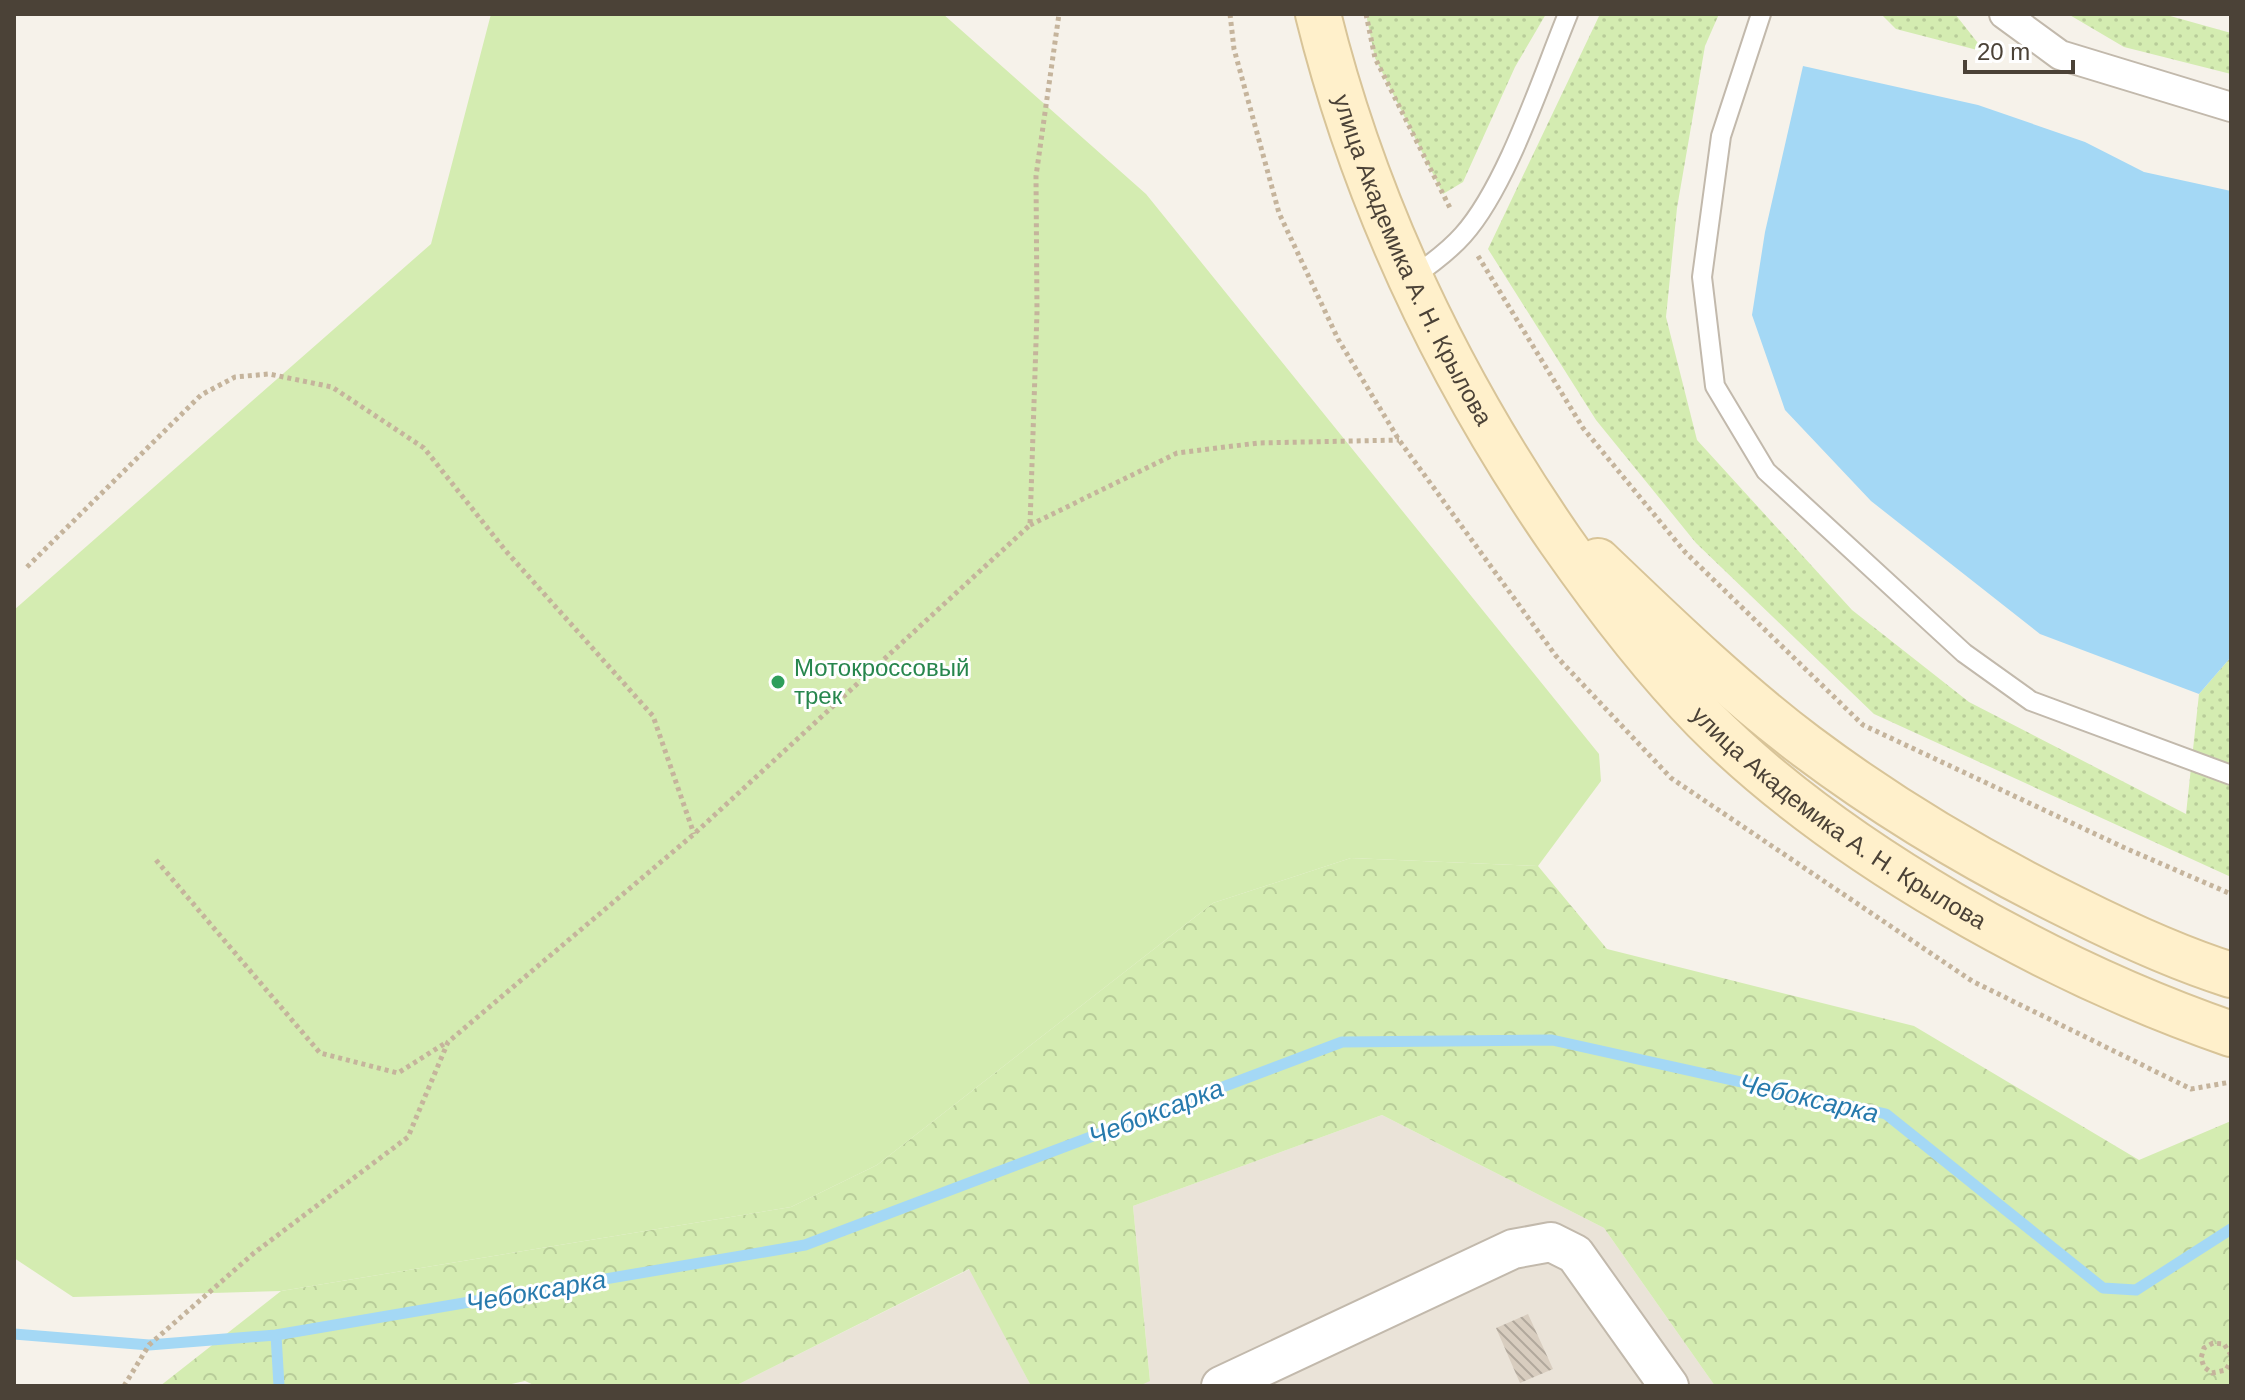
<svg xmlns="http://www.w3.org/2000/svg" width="2245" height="1400" font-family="Helvetica,sans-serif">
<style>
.residential{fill:#eae3d8}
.grass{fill:url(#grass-dots)}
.forest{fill:url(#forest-crowns)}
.garden{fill:#d4ecb1}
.water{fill:#a4d8f5}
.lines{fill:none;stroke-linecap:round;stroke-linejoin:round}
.stream{stroke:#a4d8f5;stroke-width:11}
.building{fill:url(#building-back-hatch)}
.service-casing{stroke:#c2b9ac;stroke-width:22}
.pedestrian-casing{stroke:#c2b9ac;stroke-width:32}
.minor-casing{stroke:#c2b9ac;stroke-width:42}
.secondary-casing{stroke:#d8c498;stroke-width:48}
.path{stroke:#c5b49c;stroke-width:5;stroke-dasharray:4 4;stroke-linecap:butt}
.service{stroke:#fff;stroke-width:18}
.pedestrian{stroke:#fff;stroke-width:28}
.minor{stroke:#fff;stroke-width:38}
.secondary{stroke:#fff0cb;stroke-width:44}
.leisure-dot{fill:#2e9e5b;stroke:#fff;stroke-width:3}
.labels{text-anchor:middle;stroke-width:6;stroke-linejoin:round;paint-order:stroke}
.street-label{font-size:24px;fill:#4b4237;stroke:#fff}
.leisure-label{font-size:24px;fill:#27864d;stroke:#fff;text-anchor:start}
.water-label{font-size:26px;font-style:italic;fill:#277aad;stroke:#fff}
</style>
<defs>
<pattern id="grass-dots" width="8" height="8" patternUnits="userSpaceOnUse" patternTransform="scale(2)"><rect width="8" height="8" fill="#d4ecb1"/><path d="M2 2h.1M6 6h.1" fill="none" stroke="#b8cc99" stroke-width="1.8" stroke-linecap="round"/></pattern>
<pattern id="forest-crowns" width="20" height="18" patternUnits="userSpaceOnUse" patternTransform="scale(2)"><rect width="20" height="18" fill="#d4ecb1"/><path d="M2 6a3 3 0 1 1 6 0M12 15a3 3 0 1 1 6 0" fill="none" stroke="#b8cc99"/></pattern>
<pattern id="building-back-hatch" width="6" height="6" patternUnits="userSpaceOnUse" patternTransform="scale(2)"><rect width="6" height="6" fill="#d8cdbf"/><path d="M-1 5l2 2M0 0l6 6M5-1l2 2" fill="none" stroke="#b1a89c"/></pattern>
</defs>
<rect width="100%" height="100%" fill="#f6f2ea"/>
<path class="residential" d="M1382 1115 1604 1228 1715 1386H1139L1150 1380 1133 1206Z
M970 1269 1031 1386H735Z"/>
<path class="grass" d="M1366 14H1546L1515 67 1463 182 1443 194 1375 58Z
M1600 14H1719L1705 46 1677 208 1666 317 1697 440 1852 610 1969 702 2186 814 2199 694 2231 657V877L1874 714 1696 543 1596 420 1488 249Z
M1881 14H1955L1985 52 1896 29Z
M2068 14H2163L2231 33V74L2124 47Z"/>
<path class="forest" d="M1351 858 1538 866 1607 949 1914 1026 2139 1160 2231 1121V1386H1715L1604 1228 1382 1115 1133 1206 1150 1381 1139 1386H1031L969 1269 735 1386H536L525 1381 503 1386H160L281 1291 791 1207 877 1165 1213 903Z"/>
<path class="garden" d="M491 14H943L1146 194 1599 754 1601 781 1538 866 1351 858 1213 903 877 1165 791 1207 281 1291 73 1297 14 1258V610L431 244Z"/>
<path class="water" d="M1803 66 1978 105 2085 142 2144 172 2231 191V657L2199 694 2040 634 1871 501 1785 410 1752 315 1765 232Z"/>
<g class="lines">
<path class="stream" d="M14 1334 149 1345 276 1335 805 1245 1342 1042 1552 1040 1886 1114 2103 1288 2136 1290 2231 1229
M276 1335 279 1386"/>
</g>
<path class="building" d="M1528 1314 1553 1369 1520 1383 1496 1328Z"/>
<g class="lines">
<defs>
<path id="service" d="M1761 14 1721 136 1702 277 1715 386 1766 471 1964 653 2031 701 2231 775
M1411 278C1430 265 1448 252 1463 235 1507 186 1542 77 1568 14"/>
<path id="pedestrian" d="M2004 14 2060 55 2231 107"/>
<path id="minor" d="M1221 1386 1513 1249 1551 1242 1575 1254 1669 1386"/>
<g id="secondary">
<path id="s1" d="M1318 14C1365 204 1449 379 1560 540 1604 603 1650 664 1704 719 1838 854 2052 972 2231 1034"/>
<path d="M1598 561C1665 625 1732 690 1806 746 1890 809 1981 863 2075 909 2125 934 2177 958 2231 975"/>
</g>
</defs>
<use href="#service" class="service-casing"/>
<use href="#pedestrian" class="pedestrian-casing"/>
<use href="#minor" class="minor-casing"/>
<use href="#secondary" class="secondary-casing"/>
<path class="path" d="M1230 14 1234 49 1279 213 1338 339 1399 440 1556 656 1671 778 1972 981 2191 1089 2231 1082
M1366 14 1375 58 1451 210
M1478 256 1583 428 1685 552 1863 725 2125 848 2231 894
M1030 525 1177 453 1258 443 1399 440
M27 567 201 395 235 377 269 374 332 387 424 448 505 550 653 716 694 834
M156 860 320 1053 398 1073 447 1042
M2231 1355 2224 1344 2213 1343 2204 1348 2201 1358 2204 1367 2212 1373 2226 1370 2231 1361
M124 1386 149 1345 254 1253 408 1137 448 1042 694 834 1030 525 1037 312 1036 176 1059 14"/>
<use href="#service" class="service"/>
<use href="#pedestrian" class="pedestrian"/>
<use href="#minor" class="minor"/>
<use href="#secondary" class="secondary"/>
</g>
<circle class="leisure-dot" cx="778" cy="682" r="8"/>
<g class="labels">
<g class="street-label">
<text dy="8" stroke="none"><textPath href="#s1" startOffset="264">улица Академика А. Н. Крылова</textPath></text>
<text dy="8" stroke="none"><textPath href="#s1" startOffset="980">улица Академика А. Н. Крылова</textPath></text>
</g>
<g class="leisure-label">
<text x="794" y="676">Мотокроссовый<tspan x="794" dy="28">трек</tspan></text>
</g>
<g class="water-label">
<text transform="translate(1809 1098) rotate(13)" y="9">Чебоксарка</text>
<text transform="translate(1156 1112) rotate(-21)" y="9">Чебоксарка</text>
<text transform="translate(536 1291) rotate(-10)" y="9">Чебоксарка</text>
</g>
</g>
<rect width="2245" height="1400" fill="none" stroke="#4b4237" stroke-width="32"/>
<path d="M1965 60v12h108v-12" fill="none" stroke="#4b4237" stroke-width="4"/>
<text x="1977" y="60" font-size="24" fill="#4b4237" stroke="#ffffff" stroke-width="6" paint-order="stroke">20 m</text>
</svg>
